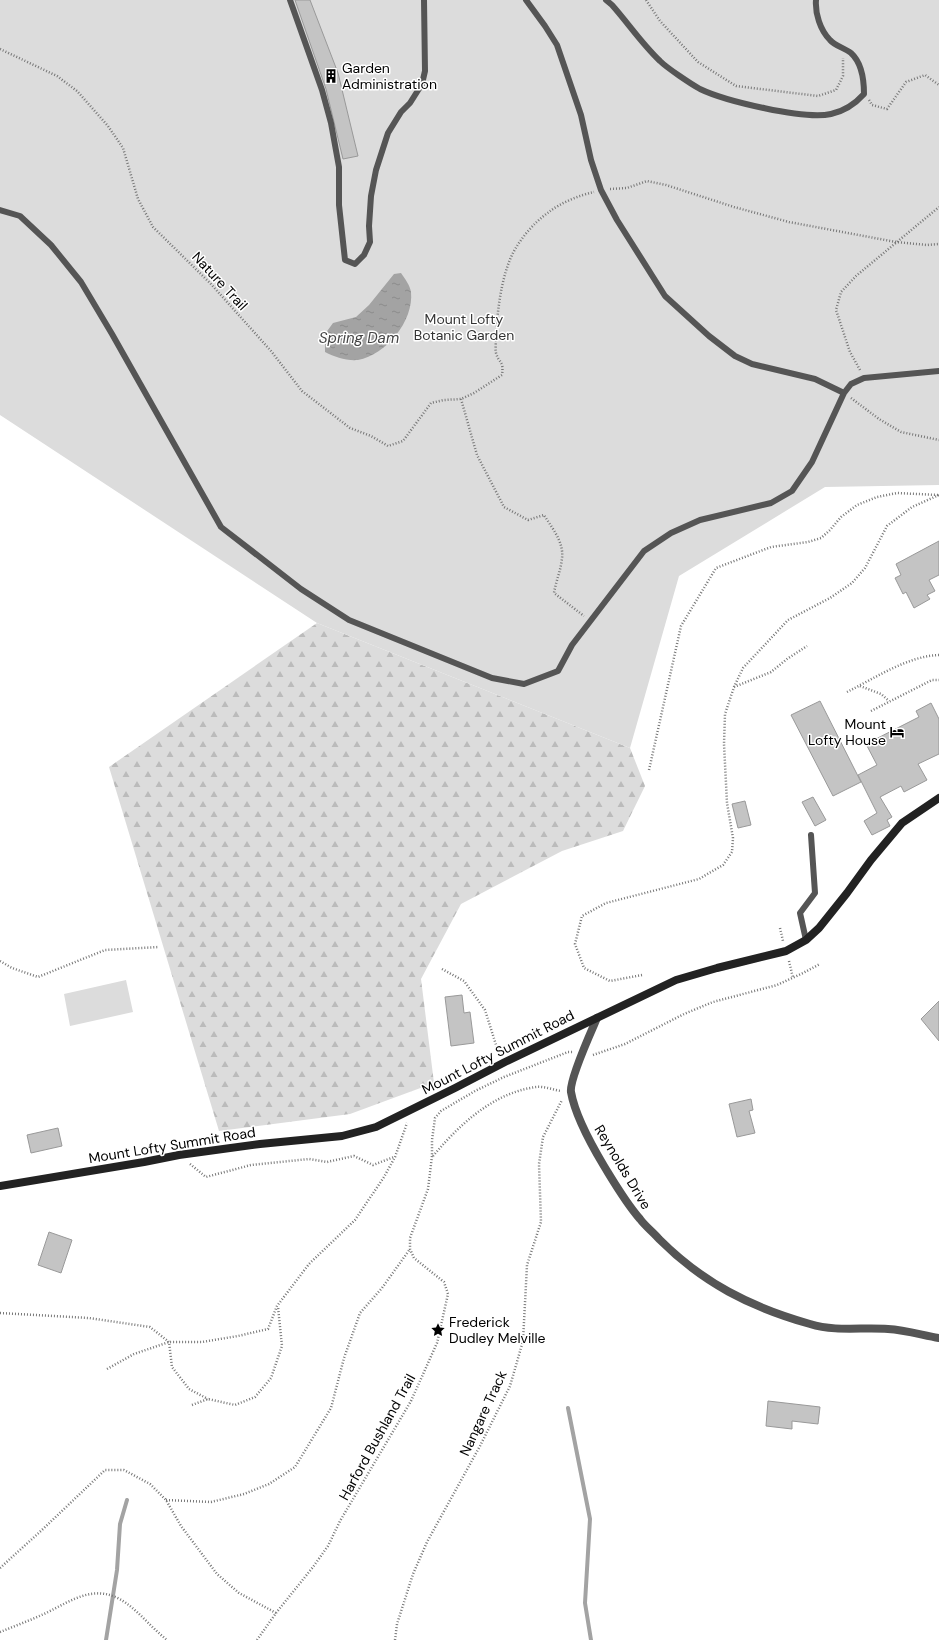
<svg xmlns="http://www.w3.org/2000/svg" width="939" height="1640" font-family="'DM Sans',sans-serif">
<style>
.forest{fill:url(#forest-firs)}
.garden{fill:#dcdcdc}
.water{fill:url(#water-ripples)}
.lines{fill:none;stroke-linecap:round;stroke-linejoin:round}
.stream{stroke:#a3a3a3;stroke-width:4}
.building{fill:#c4c4c4;stroke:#999}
.path{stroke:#777;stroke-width:2.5;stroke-dasharray:1 2;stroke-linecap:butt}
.service{stroke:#555;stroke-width:6}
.minor{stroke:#555;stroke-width:8}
.secondary{stroke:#222;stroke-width:8}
.labels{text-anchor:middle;stroke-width:3;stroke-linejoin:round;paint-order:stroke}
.poi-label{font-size:14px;fill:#000;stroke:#fff;text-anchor:start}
.street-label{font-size:14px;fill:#000;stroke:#fff}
.park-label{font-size:14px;fill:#333;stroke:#fff}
.water-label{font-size:15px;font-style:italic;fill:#444;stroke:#fff}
</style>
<defs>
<pattern id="forest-firs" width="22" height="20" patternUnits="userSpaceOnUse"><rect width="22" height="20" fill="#dcdcdc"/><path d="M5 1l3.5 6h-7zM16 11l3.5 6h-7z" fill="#bbb"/></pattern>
<pattern id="water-ripples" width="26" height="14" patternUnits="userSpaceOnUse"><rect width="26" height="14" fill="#a3a3a3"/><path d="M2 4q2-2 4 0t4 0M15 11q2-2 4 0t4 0" fill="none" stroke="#8b8b8b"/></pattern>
</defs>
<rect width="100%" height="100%" fill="#fff"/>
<path class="forest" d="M317 623 630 748 645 786 623 831 562 851 461 904 421 979 434 1083 350 1114 219 1131 109 767Z"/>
<path class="garden" d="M0 0H939V485L825 487 679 576 630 748 317 623 0 415Z
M126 980 133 1012 70 1026 64 994Z"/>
<path class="water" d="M401 273C405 279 410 285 411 292 414 321 386 355 358 360 346 361 335 357 325 352V334L333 323 356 317 369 305 394 274Z"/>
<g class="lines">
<path class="stream" d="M568 1408 590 1519 585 1603 591 1640
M106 1640 117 1570 120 1524 127 1500"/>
</g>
<path class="building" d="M295 0H310L338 73 358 156 343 159 326 89Z
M939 541V575L929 580 935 591 927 595 930 599 914 608 906 592 903 594 895 578 901 575 896 564Z
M820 701 861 782 833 796 791 715Z
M931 703 939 719V754L918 764 927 780 904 792 901 786 880 797 892 817 887 820 890 826 872 835 864 821 877 813 858 775 877 765 866 744 919 717 916 711Z
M813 797 826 820 815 826 802 802Z
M745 801 751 825 738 828 732 804Z
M462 995 464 1013 470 1012 474 1043 451 1046 445 997Z
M939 1001V1041L921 1019Z
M751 1099 753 1110 749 1111 755 1133 737 1137 729 1104Z
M58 1128 62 1146 31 1153 27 1135Z
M49 1232 72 1240 61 1273 38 1265Z
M768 1401 820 1407 818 1424 792 1421V1429L766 1426Z"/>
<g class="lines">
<path class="path" d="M646 0 660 21 698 62 736 86 818 96 836 90 843 76V58
M0 49 57 76 77 91 108 126 123 148 138 199 153 227 210 283 271 351 302 391 350 428 371 436 388 446 403 441 431 403 444 400 461 399 474 393 502 375C504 360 499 364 496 353 495 349 496 344 496 340 497 315 500 286 509 262 516 243 533 223 549 212 560 203 580 195 594 192
M869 100 872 105 887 109 906 82 925 75 939 85
M610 189 627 188 647 181 666 185 734 207 789 222 896 242 927 245 939 244
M860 370 850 352 836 310 841 292 856 276 939 207
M851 398 879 419 901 432 939 440
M461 399 477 455 504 507 528 520 544 515C552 528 564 542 562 558 561 570 556 581 554 593L584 616
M860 686 881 694 889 701
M734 687 771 672 787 659 807 646
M847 692C875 678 908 656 939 655
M871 711 932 680H939
M649 770 681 626 716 568 771 547 808 542 821 538 830 530 841 517 857 505 877 497 897 493 938 495
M780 928 783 941
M0 961 12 968 38 977 105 950 159 947
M789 961 793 978
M442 969 464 981 485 1010 497 1048 500 1053
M642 975 610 981 584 968 575 944 582 916 606 903 699 879 723 865 732 852 733 838 727 803 724 744 725 714 734 687 743 668 788 620 830 598 852 583 865 568 887 526 912 507 939 495
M593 1055 625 1044 684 1014 713 1002 777 985 803 973 820 964
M433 1156C460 1124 493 1093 536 1087 544 1086 554 1090 561 1091
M190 1164 206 1177 251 1165 309 1159 327 1162 354 1156 373 1165 394 1157
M0 1313 89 1318 150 1327 169 1342 172 1367 189 1389 208 1399
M107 1369 134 1354 169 1342H202L238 1336 268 1329 277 1306 309 1264 355 1220 384 1177 395 1157 407 1123
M192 1405 208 1399 235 1405 255 1397 271 1378 282 1346 278 1307
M166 1500 211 1502 244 1494 269 1484 295 1467 331 1408 344 1358 360 1313 382 1288 410 1249
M0 1568 43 1529 105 1470H124L150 1484 166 1500 181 1526 217 1574 239 1593 276 1613
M0 1632C15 1626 31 1620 46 1613 73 1600 96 1582 126 1603 140 1613 153 1629 167 1640
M257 1640 276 1613 313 1567 328 1546 340 1521 411 1401 437 1343 448 1294 444 1282 414 1258 410 1249V1238L428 1189 432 1156V1140L435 1118 441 1111 475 1091 504 1077 568 1052H573
M395 1640 397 1624 413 1574 427 1542 480 1446 510 1386 523 1341 527 1265 541 1222 539 1164 543 1137 562 1100"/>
<path class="service" d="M290 0 322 90 331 123 339 167V205L345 260 355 264 364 255 370 242 369 226 371 196 376 170 388 133 401 112 410 103 422 84 425 71 424 0
M526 0 545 26 557 45 581 115 591 160 601 190 617 220 665 296 709 336 735 356 752 364 815 379 844 393
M606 0 612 5C628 23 642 44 660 61 667 68 691 84 700 89 725 101 804 120 831 114 845 111 855 104 864 94 864 80 862 63 851 53 845 48 835 46 830 40 820 30 815 13 816 0
M0 210 20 216 51 245 81 282 112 334 221 527 301 589 349 620 492 678 524 684 558 671 572 645 644 551 671 533 700 520 771 503 792 491 812 462 844 393 851 384 864 378 939 371
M806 940 800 913 815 893 811 835"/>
<path class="minor" d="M597 1018C591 1032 569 1080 571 1092 575 1115 592 1146 604 1166 615 1184 626 1203 640 1219 645 1226 653 1232 659 1239 703 1283 750 1307 810 1324 836 1332 862 1327 888 1329 905 1330 922 1335 939 1338"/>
<path class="secondary" d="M0 1186 144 1162 179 1155 260 1144 342 1136 376 1127 455 1088 505 1062 676 980 717 968 786 951 806 940 819 928 847 893 871 860 902 823 939 798"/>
</g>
<defs>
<symbol id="building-bare" viewBox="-9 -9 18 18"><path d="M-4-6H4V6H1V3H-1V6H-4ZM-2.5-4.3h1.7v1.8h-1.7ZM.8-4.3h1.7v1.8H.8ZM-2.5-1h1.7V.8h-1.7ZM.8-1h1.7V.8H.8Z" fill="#000" stroke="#fff" stroke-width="2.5" paint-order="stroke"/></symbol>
<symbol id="hotel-bare" viewBox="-9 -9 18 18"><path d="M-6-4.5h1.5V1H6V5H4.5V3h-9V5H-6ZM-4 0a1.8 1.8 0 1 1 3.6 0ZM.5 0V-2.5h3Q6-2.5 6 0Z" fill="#000" stroke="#fff" stroke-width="2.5" paint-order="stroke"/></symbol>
<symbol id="sight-bare" viewBox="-9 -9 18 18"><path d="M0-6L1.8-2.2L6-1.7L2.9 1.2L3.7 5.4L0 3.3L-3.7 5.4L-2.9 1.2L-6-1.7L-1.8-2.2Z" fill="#000" stroke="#fff" stroke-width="2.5" paint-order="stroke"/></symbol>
</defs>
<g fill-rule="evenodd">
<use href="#building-bare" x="321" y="66" width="20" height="20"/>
<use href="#hotel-bare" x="887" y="722" width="20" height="20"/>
<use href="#sight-bare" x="428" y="1320" width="20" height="20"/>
</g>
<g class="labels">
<g class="poi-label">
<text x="342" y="73">Garden<tspan x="342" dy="16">Administration</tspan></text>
<text x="886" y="729" text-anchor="end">Mount<tspan x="886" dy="16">Lofty House</tspan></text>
<text x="449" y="1327">Frederick<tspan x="449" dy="16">Dudley Melville</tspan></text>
</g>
<g class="street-label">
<text transform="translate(220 281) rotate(47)" y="5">Nature Trail</text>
<text transform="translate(498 1052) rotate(-27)" y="5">Mount Lofty Summit Road</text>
<text transform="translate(172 1145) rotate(-9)" y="5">Mount Lofty Summit Road</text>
<text transform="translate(623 1167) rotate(59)" y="5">Reynolds Drive</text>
<text transform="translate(483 1413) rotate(-65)" y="5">Nangare Track</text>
<text transform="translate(377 1437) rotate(-61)" y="5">Harford Bushland Trail</text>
</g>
<g class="park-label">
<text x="464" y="324">Mount Lofty<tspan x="464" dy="16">Botanic Garden</tspan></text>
</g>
<g class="water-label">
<text x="359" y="343">Spring Dam</text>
</g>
</g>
</svg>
